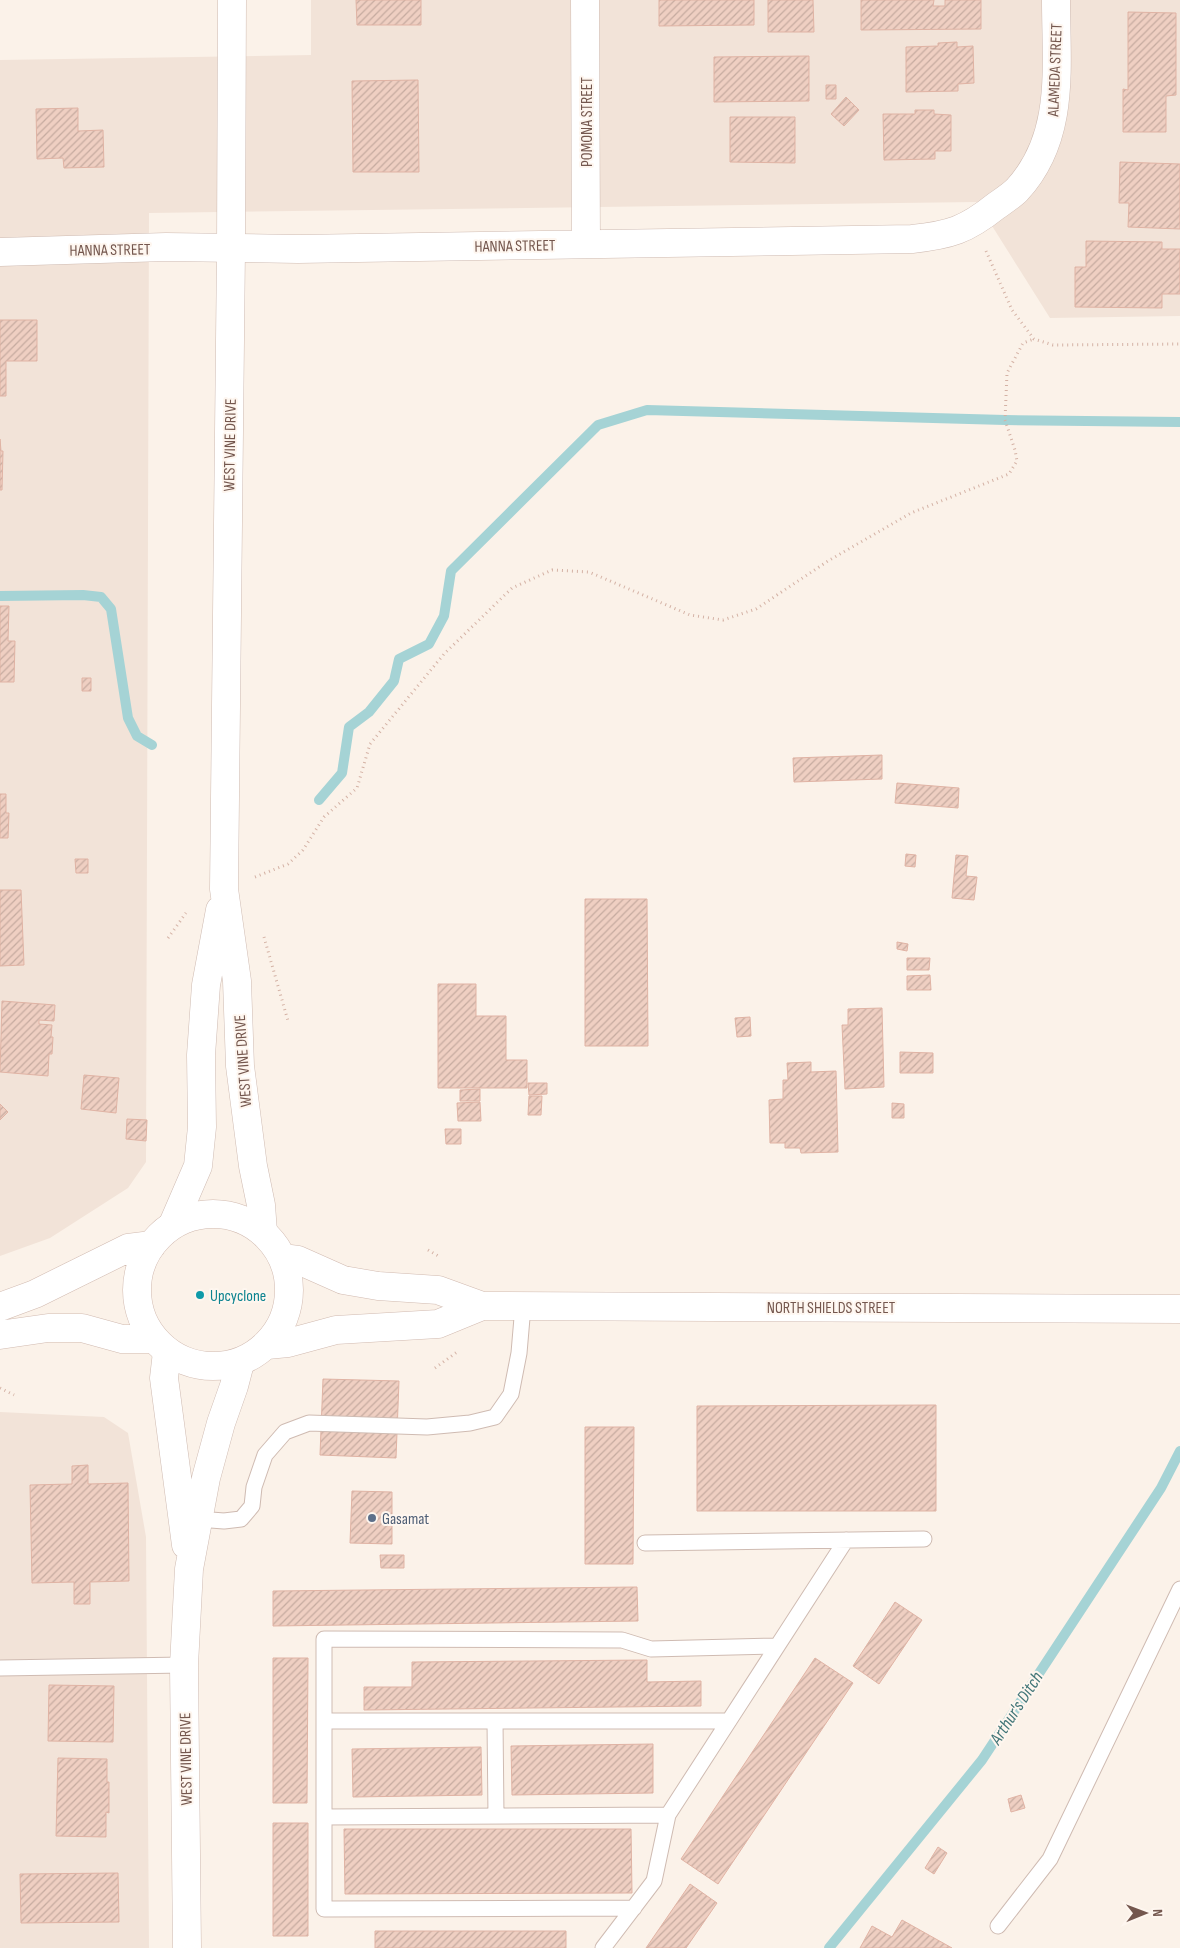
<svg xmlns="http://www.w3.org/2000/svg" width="1180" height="1948" font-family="'Sofia Sans Condensed',sans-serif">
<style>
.residential{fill:#f2e3d8}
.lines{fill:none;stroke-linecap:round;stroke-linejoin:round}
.stream{stroke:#a5d3d5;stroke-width:10}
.building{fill:url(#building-hatch);stroke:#e0b3a4}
.service-casing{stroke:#cfbbb2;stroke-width:17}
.minor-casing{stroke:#cfbbb2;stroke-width:29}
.tertiary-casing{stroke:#cfbbb2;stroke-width:29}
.secondary-casing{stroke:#d1bab0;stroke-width:29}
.path{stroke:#d4b2a5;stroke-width:3;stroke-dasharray:1 4;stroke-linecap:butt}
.service{stroke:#fff;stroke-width:15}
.minor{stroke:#fff;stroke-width:28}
.tertiary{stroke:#fff;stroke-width:28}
.secondary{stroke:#fff;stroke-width:28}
.culture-dot{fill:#0f9aa8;stroke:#fef6ef;stroke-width:2}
.service-dot{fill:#5c6f8a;stroke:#fef6ef;stroke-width:2}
.labels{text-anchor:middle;stroke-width:4;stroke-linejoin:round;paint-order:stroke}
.street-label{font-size:16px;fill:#74574e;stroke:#fef6ef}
.culture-label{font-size:16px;fill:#0d838f;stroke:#fef6ef;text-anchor:start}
.service-label{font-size:16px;fill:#4e5e75;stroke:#fef6ef;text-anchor:start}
.water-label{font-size:18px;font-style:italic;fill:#427678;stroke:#fef6ef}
</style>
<defs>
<pattern id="building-hatch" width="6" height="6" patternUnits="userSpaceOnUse" patternTransform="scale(1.25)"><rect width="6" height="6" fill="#efcfc2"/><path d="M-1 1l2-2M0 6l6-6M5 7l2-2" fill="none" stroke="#c6aba0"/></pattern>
</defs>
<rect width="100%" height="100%" fill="#fbf2e9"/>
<path class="residential" d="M311 0H1180V316L1050 318 977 202 149 213 146 1162 128 1188 50 1238 0 1256V60L311 55Z
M0 1412 104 1417 128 1433 146 1537 149 1948H0Z"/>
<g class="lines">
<path class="stream" d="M0 596 83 595 101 597 111 609 128 718 137 736 152 745
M319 800 342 773 349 727 369 712 394 681 399 659 429 644 444 616 451 571 598 425 647 410 1005 420 1180 422
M829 1948 982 1760 1161 1488 1180 1451"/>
</g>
<path class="building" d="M356 0H421V25H357Z
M659 0H754V25L659 26Z
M768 0H813L814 32H768Z
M861 0H934L933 6H945V0H981V29L861 30Z
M1128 12 1176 13V95L1166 96V132H1123V89L1128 90Z
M957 42V47L973 46 974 83 958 84V91L906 92V47L938 46V43Z
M809 56V101L714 102V57Z
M418 80 419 172H353L352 81Z
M826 85H836V99H826Z
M846 97 859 110 844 126 831 114Z
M78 108V131L103 130 104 167 64 168 63 158 37 159 36 109Z
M915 110H934V114L951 115V151H935V159L884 160 883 114H915Z
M730 117H795V163L730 162Z
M1120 162 1180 164V229L1128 227 1129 203H1119Z
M1086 241 1162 242V249H1180V294H1162V308L1075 307V267H1086Z
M0 320H37V361H6V396H0Z
M0 439 1 451H3L2 490H0Z
M0 606H9L8 641H15L14 682H0Z
M82 678H91V691H82Z
M882 755V779L794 782 793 758Z
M897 783 959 788 958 808 895 803Z
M0 794H6V813H9L8 838H0Z
M906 854 916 855 915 867 905 866Z
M956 855 968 856 966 876 977 877 974 900 952 898Z
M75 859H88V873H76Z
M0 890H21L24 965 0 966Z
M585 899H647L648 1046H585Z
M897 942 908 944 907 951 897 949Z
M907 958H930L929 970H907Z
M930 975 931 990H907V976Z
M438 984H476V1016H506V1060H527V1088H438Z
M2 1001 55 1005 54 1021 39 1020V1024L52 1025 51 1037H53L52 1054H49L48 1076 0 1072Z
M882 1008 884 1087 845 1089 842 1025H848V1009Z
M750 1017 751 1036 737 1037 735 1018Z
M900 1052 933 1053V1073H900Z
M811 1062V1072L836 1071 838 1152 801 1153 800 1148H785V1143H770L769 1100 783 1099V1080H788L787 1063Z
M84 1075 119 1078 116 1113 81 1109Z
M528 1083H547V1094L529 1095Z
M480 1089V1101H460V1090Z
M529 1096H542L541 1115H528Z
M480 1102 481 1121H458L457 1103Z
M892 1103 904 1104V1118H892Z
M0 1104 8 1112 0 1120Z
M127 1119 147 1120 146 1141 126 1139Z
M445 1129H461V1144H446Z
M323 1379 399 1381 396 1458 320 1455Z
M936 1405V1511H697V1406Z
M585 1427H634L633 1564H585Z
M88 1465V1484L128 1483 129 1581 90 1582V1604H74V1582L32 1583 30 1485 72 1484V1466Z
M352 1491 392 1492V1544L350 1543Z
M380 1555H404V1568H381Z
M637 1587 638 1621 273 1626V1591Z
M895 1602 922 1620 879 1684 853 1666Z
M273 1658H308L307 1803H273Z
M815 1658 853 1683 718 1884 681 1859Z
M647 1660V1682L701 1681V1706L364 1710V1687H412V1662Z
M49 1685 114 1686 113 1742 48 1741Z
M653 1744V1793L512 1795 511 1746Z
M481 1747 482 1795 353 1797 352 1749Z
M58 1758 107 1759V1782H109V1813L106 1812V1837L56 1836Z
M1021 1795 1025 1808 1011 1812 1008 1799Z
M273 1823H308V1936H273Z
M344 1829H631L632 1893 345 1894Z
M938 1847 947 1853 934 1874 925 1868Z
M118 1873 119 1922 21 1923 20 1874Z
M690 1884 717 1903 686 1948H646Z
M902 1920 952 1948H860L872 1926 892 1937Z
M375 1931H566V1948H375Z"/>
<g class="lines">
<defs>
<path id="service" d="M198 1519 224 1521 241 1519 252 1506 254 1487 265 1455 285 1432 309 1423 427 1427 470 1423 495 1417 511 1394 519 1353 523 1306
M645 1543 924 1539
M0 1668 184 1665
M324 1721V1639L622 1640 651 1649 777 1646
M495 1721 496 1816
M324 1817 668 1815
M634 1908 324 1909V1721H729
M998 1926 1050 1859 1180 1589
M603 1948 654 1881 668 1815 846 1540"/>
<path id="minor" d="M585 0 586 244
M0 252 166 247 298 249 912 239C950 235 966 230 996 206 1003 201 1011 196 1017 190 1066 137 1056 67 1056 0"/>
<path id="tertiary" d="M232 0 231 249 224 889 237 981 240 1066 253 1166 261 1205 263 1232
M173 1224 198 1166 202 1127 201 1055 206 985 220 910
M167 1352 164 1378 186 1545
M187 1948 184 1665 189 1569 206 1478 221 1423 234 1386 240 1363"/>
<path id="secondary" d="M137 1290a76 76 0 1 1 152 0a76 76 0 1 1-152 0Z
M282 1258 298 1260 343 1280 378 1286 438 1290 482 1306 1180 1309
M0 1307 35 1294 128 1248 152 1245
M0 1335 48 1328H82L122 1339H153
M267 1345 288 1343 336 1330 438 1324 482 1306"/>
</defs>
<use href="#service" class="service-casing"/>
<use href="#minor" class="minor-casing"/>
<use href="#tertiary" class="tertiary-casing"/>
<use href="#secondary" class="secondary-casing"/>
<path class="path" d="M986 251 1012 310 1034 339 1053 345 1180 344
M255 877 288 864 303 850 324 817 357 788 370 744 444 654 512 588 552 570 589 572 690 615 723 620 756 609 828 561 911 513 1009 474 1017 461 1015 450 1005 420 1007 373 1023 343 1034 339
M264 937 288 1021
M168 938 186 913
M428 1250 440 1257
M435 1368 457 1352
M0 1388 14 1395"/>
<use href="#service" class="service"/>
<use href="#minor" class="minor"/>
<use href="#tertiary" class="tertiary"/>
<use href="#secondary" class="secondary"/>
</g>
<circle class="culture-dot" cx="200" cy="1295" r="5"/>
<circle class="service-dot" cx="372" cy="1518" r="5"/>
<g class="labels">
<g class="street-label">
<text transform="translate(1054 70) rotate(-88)" y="6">ALAMEDA STREET</text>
<text transform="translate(586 122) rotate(-90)" y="6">POMONA STREET</text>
<text transform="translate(515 245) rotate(-1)" y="6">HANNA STREET</text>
<text transform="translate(110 249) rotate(-1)" y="6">HANNA STREET</text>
<text transform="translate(229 445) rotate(-89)" y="6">WEST VINE DRIVE</text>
<text transform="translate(242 1061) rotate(-94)" y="6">WEST VINE DRIVE</text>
<text x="831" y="1313">NORTH SHIELDS STREET</text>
<text transform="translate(185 1759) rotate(-91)" y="6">WEST VINE DRIVE</text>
</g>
<g class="culture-label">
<text x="210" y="1301">Upcyclone</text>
</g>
<g class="service-label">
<text x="382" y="1524">Gasamat</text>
</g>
<g class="water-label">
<text transform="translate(1016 1708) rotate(-57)" y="6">Arthur's Ditch</text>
</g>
</g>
<g transform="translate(1145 1913) rotate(89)" stroke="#fef6ef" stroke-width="4" paint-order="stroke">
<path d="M0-4L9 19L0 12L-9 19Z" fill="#74574e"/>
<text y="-8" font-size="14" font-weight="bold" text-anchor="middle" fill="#74574e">N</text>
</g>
</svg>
